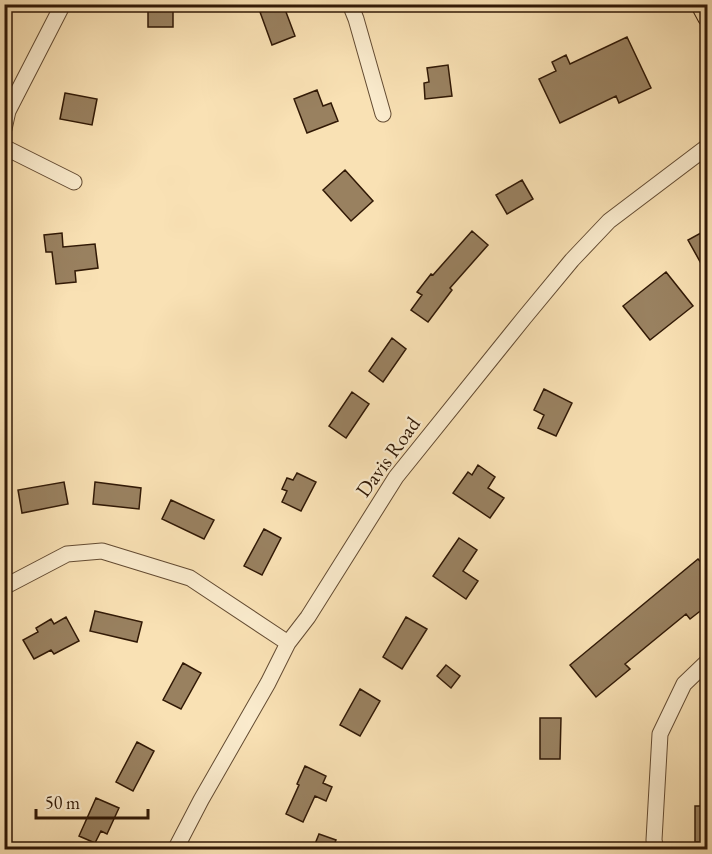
<svg xmlns="http://www.w3.org/2000/svg" width="712" height="854" font-family="'EB Garamond',serif">
<style>
.building{fill:#998160;stroke:#311906;stroke-width:1.5}
.lines{fill:none;stroke-linecap:round;stroke-linejoin:round}
.minor-casing{stroke:#634b32;stroke-width:17}
.major-casing{stroke:#311906;stroke-width:22}
.minor{stroke:#fbecce;stroke-width:15}
.major{stroke:#f9e1b4;stroke-width:20}
.labels{text-anchor:middle;stroke-width:4.5;stroke-linejoin:round;paint-order:stroke}
.street-label{font-size:21px;fill:#311906;stroke:#fbecce}
</style>
<rect width="100%" height="100%" fill="#f9e1b4"/>
<filter id="stains"><feTurbulence type="fractalNoise" baseFrequency=".00333" numOctaves="4"/><feColorMatrix values="0 0 0 0 .2 0 0 0 0 .09 0 0 0 0 .02 0 0 0 .5 -.17"/></filter>
<radialGradient id="worn" r=".72"><stop offset=".6" stop-color="#630" stop-opacity="0"/><stop offset="1" stop-color="#630" stop-opacity=".3"/></radialGradient>
<path class="building" d="M148 4H173V27H148Z
M280 4H283L295 36 272 45 260 12Z
M627 37 651 88 619 103 616 96 560 123 539 79 556 71 552 62 566 55 570 64Z
M448 65 452 96 425 99 424 83 429 82 427 68Z
M317 90 323 106 331 103 338 121 307 133 294 99Z
M65 93 97 99 92 125 60 119Z
M345 170 373 201 351 221 323 190Z
M522 180 533 199 507 214 496 195Z
M708 229V276L688 240Z
M472 231 488 245 450 288 452 290 428 322 411 310 422 295 417 292 431 274 433 275Z
M62 233 63 247 95 244 98 268 75 271 76 282 56 284 52 252H46L44 235Z
M666 272 693 306 650 340 623 306Z
M392 338 406 349 383 382 369 371Z
M544 389 572 403 556 436 538 428 544 415 534 410Z
M352 392 369 404 346 438 329 426Z
M478 465 495 477 488 488 504 498 490 518 453 493 468 472 472 475Z
M297 473 316 482 301 511 282 502 287 491 282 489 287 478 293 480Z
M64 482 68 504 22 513 18 490Z
M95 482 141 488 139 509 93 504Z
M171 500 214 520 204 539 162 519Z
M264 529 281 538 262 575 244 566Z
M459 538 477 550 463 571 478 581 466 599 433 576Z
M698 559 708 570V605L690 619 686 614 625 664 630 669 596 697 570 665Z
M95 611 142 622 137 642 90 631Z
M66 617 79 641 54 654 51 650 34 659 23 640 38 632 36 628 51 619 54 624Z
M406 617 427 629 402 669 383 657Z
M183 663 201 673 181 709 163 700Z
M446 665 460 676 451 688 437 676Z
M360 689 380 701 360 736 340 725Z
M540 718H561L560 759H540Z
M137 742 154 751 133 791 116 782Z
M305 766 326 776 323 783 332 787 326 801 315 796 303 822 286 814 299 785 297 784Z
M96 798 119 808 107 834 101 831 95 843 79 836Z
M695 806H708V842H695Z
M319 834 336 840 332 849H313Z"/>
<g class="lines">
<defs>
<path id="minor" d="M350 4 356 19 383 114
M4 104 8 111 4 129
M8 111 63 4
M4 147 74 182
M4 587 67 554 102 551 190 578 288 643
M175 850 201 800 268 683 288 643 308 617 396 477 524 318 572 260 609 221 708 146
M656 850 654 840 660 734 684 684 708 661"/>
<path id="major" d="M701 4 708 17"/>
</defs>
<use href="#minor" class="minor-casing"/>
<use href="#major" class="major-casing"/>
<use href="#minor" class="minor"/>
<use href="#major" class="major"/>
</g>
<g class="labels">
<g class="street-label">
<text transform="translate(388 457) rotate(-54)" y="7">Davis Road</text>
</g>
</g>
<rect width="712" height="854" fill="none" stroke="#f9e1b4" stroke-width="24"/>
<rect x="6" y="6" width="700" height="842" fill="none" stroke="#311906" stroke-width="3"/>
<rect x="12" y="12" width="688" height="830" fill="none" stroke="#311906" stroke-width="1.5"/>
<path d="M36 809v9h112v-9" fill="none" stroke="#311906" stroke-width="3"/>
<text x="45" y="809" font-size="18" fill="#311906" stroke="#fbecce" stroke-width="4.5" paint-order="stroke">50 m</text>
<rect width="100%" height="100%" filter="url(#stains)"/>
<rect width="100%" height="100%" fill="url(#worn)"/>
</svg>
